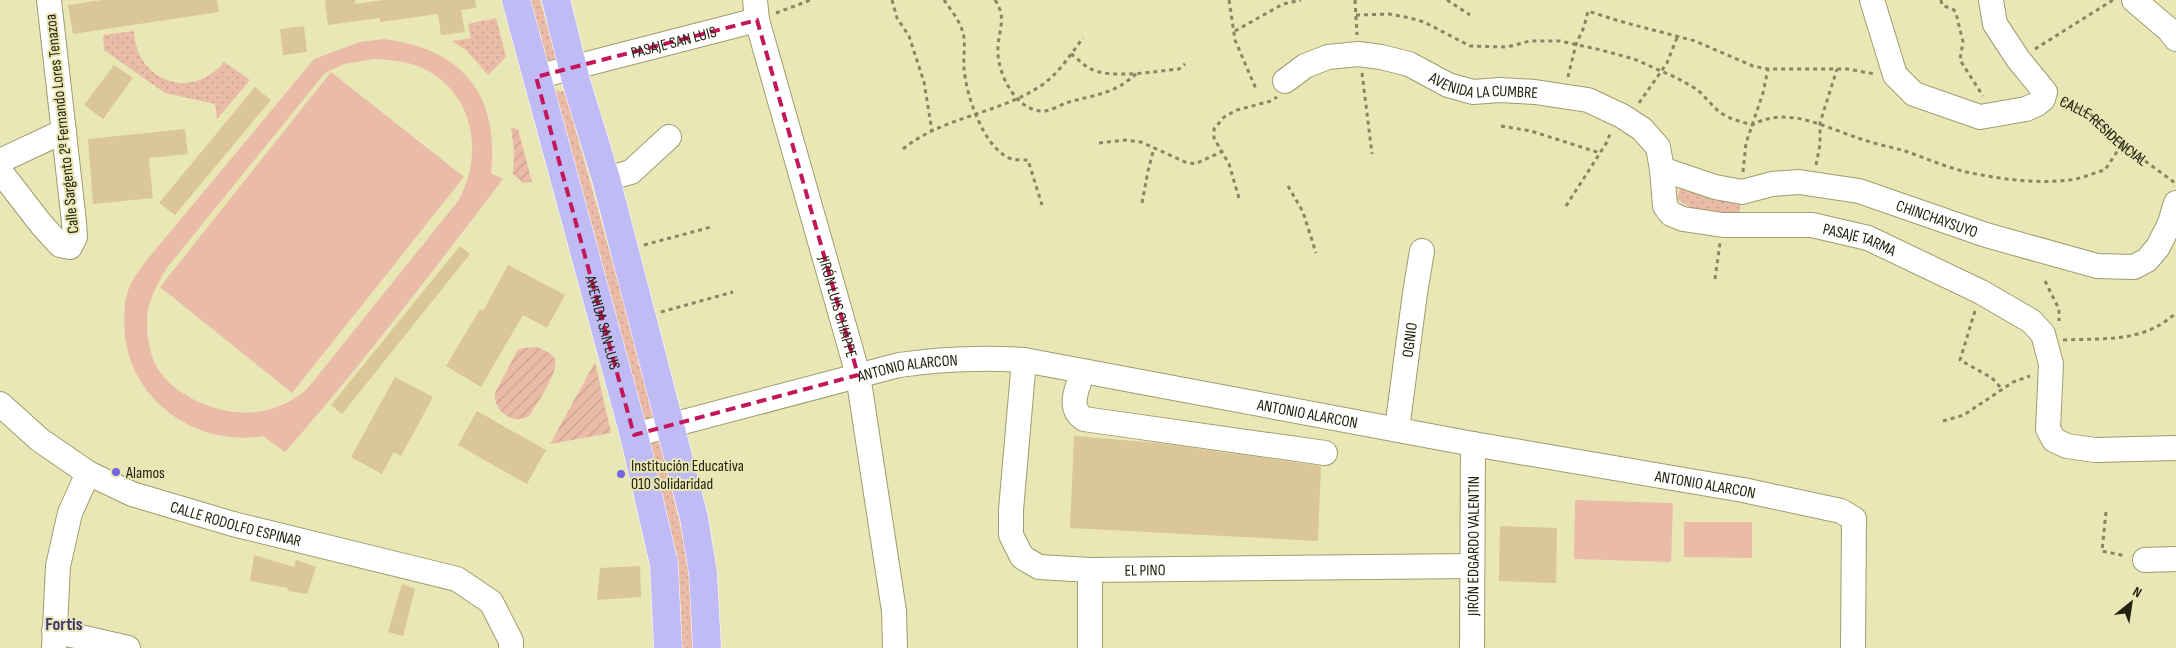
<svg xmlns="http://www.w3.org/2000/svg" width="2176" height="648" font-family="'Sofia Sans Condensed',sans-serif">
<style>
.grass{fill:url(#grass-dots)}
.garden{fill:url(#garden-furrows)}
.pitch{fill:#eabca7;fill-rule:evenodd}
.building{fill:#dbc698}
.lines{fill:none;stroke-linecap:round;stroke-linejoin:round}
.minor-casing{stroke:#9f9d6e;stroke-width:26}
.major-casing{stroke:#fff;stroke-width:29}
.path{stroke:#888664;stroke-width:3;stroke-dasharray:4 4;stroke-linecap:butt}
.minor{stroke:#fff;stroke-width:24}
.major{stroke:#c0bbf4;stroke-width:28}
.marked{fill:none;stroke:#c2185b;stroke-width:4;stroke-dasharray:10 6;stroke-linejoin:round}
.poi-dot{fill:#7766e1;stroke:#e9e7b5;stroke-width:2}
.labels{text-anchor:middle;stroke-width:4;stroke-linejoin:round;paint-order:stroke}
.street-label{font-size:16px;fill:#242310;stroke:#e9e7b5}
.poi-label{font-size:16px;fill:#242310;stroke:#e9e7b5;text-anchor:start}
.neighbourhood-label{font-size:18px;font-weight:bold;fill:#3c3571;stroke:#e9e7b5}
</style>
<defs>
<pattern id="grass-dots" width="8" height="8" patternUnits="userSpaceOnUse" patternTransform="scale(1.25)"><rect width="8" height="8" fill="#eabca7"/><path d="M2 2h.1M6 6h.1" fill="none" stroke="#c9a18f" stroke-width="1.8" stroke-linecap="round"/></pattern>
<pattern id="garden-furrows" width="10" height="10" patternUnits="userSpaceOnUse" patternTransform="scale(1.25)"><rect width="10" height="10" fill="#eabca7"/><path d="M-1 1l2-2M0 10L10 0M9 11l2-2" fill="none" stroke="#c9a18f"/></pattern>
</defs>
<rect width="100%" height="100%" fill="#e9e7b5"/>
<path class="grass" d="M522 0H540L556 58 552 62 545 64Z
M496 18 506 57 488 75 466 50 452 41 471 38 468 24Z
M134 31C136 81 191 102 224 62L250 80 217 119 215 104 165 93 104 50 103 35Z
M555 90 565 92 656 418 644 424 551 93Z
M1681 185 1741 197 1740 215 1691 208 1677 199Z
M655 442 661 444 689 563 695 648H677L649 444Z"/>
<path class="garden" d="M511 128 518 129 532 182 523 183 513 174 514 150Z
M537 347C543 350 553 353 555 360 559 372 536 405 529 416 513 426 493 411 495 393L517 351 522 348Z
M595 362 611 433 550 444Z"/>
<path class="pitch" d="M384 39C462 49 500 94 491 173L503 179C432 272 362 365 285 452L263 436C198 447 133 403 125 336 124 322 123 304 128 291 131 280 140 270 146 261L314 59 360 42ZM375 59C391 60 405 61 420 67 474 90 485 154 458 201L307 389C297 397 287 404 274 408 237 421 188 405 163 376 149 360 145 331 148 310 151 295 159 282 166 269L325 73 344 64Z
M331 72 464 177 292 393 160 287Z
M1575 500 1673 503 1671 562 1574 559Z
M1684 522H1752V558L1684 557Z"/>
<path class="building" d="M102 0H217L219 12 73 34 68 5Z
M325 0H355V4L383 0H475L476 8 461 10 465 32 441 35 438 14 380 22V18L328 25Z
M304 26 307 52 283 55 280 29Z
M114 65 133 78 103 119 84 105Z
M255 87 271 100 175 215 159 203Z
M185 129 188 154 149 158 153 198 93 204 88 139Z
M460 246 470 254 342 414 331 405Z
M508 265 565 295 547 328 523 315 481 387 446 366 480 309 483 311Z
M395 377 433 397 401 456 394 452 382 474 351 457Z
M477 411 546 450 527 484 458 445Z
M1074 436 1158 443 1321 466 1318 541 1070 528Z
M1500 526 1557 528 1556 583 1499 581Z
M254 555 294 567 296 560 316 567 307 594 287 591 288 588 250 581Z
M640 566 641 597 597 600 600 568Z
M402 584 415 589 403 636 388 632Z"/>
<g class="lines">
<defs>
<g id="minor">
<path id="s2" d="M755 0 757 20 858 375 894 611 895 648"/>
<path d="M1872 0 1895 75 1914 94 1980 117 2026 109 2037 104 2043 99 2045 92 2018 59 1995 24 1991 0"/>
<path d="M2134 0 2168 29 2176 39"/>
<path id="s3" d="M536 77 757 20"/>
<path id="s4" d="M1285 81 1305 66 1328 57 1358 54 1381 57 1409 64 1448 85 1473 92 1500 90 1535 92 1588 100 1622 116 1642 129 1658 147 1662 169 1665 206 1671 214 1683 219 1723 225H1812L1868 238 1981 292 2031 321 2043 334 2051 364 2048 429 2054 440 2067 446 2095 450 2176 448"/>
<path d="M0 161 64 131"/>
<path id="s5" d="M1662 169 1715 187 1742 192 1772 184 1799 182 1859 191 1986 235 2097 266 2134 267 2147 260 2158 247 2170 223 2176 203"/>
<path d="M0 171 41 224 60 245 70 247 75 237 74 222 49 0"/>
<path d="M606 179 631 172 669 137"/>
<path id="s6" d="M1024 360 1011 510V535L1022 557 1039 567 1090 570 1472 566"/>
<path d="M1083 372C1077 388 1067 408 1084 419L1325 453"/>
<path id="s7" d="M0 404 40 440 88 473 132 494 233 524 457 579 491 602 511 641V648"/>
<path id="s8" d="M1397 429 1415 293 1422 251"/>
<path id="s9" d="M634 435 899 365C941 359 981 357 1024 360L1473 444 1743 490 1841 511 1854 519 1853 648"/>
<path d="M2145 560 2176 559"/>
<path d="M54 631 128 648"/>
<path d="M54 648 58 566 70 513 88 473"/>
<path d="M1090 648V570"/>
<path id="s10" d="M1472 648 1473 444"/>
</g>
<g id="major">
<path id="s11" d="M516 0 634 435 664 564 668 648"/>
<path d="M556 0 576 81 606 179 694 518 703 573 707 648"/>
</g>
</defs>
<use href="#minor" class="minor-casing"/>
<use href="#major" class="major-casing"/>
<g class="path">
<path d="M892 0 897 18 909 36 924 82 932 131"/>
<path d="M944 0C951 10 960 21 963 33 966 43 963 57 964 68 966 95 983 146 1009 158 1015 160 1022 160 1028 160L1042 205"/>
<path d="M995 0C1007 18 999 28 998 47 996 72 1016 113 1045 111 1052 110 1060 105 1066 103 1096 94 1114 95 1138 72"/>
<path d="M1229 0 1235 40 1256 89"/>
<path d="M1355 0 1357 35"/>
<path d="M1447 0 1470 15"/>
<path d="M1941 0 1942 5 1954 10 1956 13 1963 42 1960 60 1983 96"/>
<path d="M776 13 811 0"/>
<path d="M1356 15 1389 14 1410 18 1424 22 1470 46 1507 47 1530 41H1560L1601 50 1634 59 1677 78 1698 90 1719 112 1732 119 1752 125C1788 105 1826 128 1861 139 1875 144 1891 147 1905 151 1925 158 1946 167 1966 172 2000 179 2035 184 2069 180 2081 179 2093 173 2105 170L2122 144"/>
<path d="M1235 31 1283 4 1301 0"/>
<path d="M2035 49 2113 0"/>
<path d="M1071 54C1077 58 1083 65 1089 68 1109 80 1156 71 1179 69L1185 64"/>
<path d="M1362 73 1372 154"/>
<path d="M1568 77 1576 44 1584 27 1588 11 1619 21 1695 41 1753 66 1768 69H1847L1875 74"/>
<path id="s1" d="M2062 100 2089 113 2122 144 2175 183"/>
<path d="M1639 103 1667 63 1678 35"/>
<path d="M1501 126 1531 131 1600 153"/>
<path d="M1099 143 1125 140 1141 142 1185 162 1195 164 1221 152"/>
<path d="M903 149C942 117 997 114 1039 87 1058 75 1070 55 1083 38"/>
<path d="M1816 165 1820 145V123L1837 69"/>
<path d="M1743 172 1746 143 1763 93 1768 69"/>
<path d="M1288 186 1303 212 1316 253"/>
<path d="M1239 198 1229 164 1214 138V129L1224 117 1237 110 1271 101 1277 97"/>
<path d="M1142 203 1148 171 1154 148"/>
<path d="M1566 206 1607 142 1611 131"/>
<path d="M644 245 711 227"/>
<path d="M1715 279 1720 243"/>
<path d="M2045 281 2059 309V321"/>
<path d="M1975 311 1960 360 1992 378 2002 389"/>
<path d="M661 312 733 292"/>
<path d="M2063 340C2105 338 2143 343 2176 313"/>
<path d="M1943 421 1964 415 2013 382 2030 376"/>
<path d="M2106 512 2102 551 2126 556"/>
</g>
<use href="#minor" class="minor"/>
<use href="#major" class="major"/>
</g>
<path class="marked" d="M757 20 858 375 634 435 536 77Z"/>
<g class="poi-dot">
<circle cx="116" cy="472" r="5"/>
<circle cx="621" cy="474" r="5"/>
</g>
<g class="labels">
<g class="street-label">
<text dy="6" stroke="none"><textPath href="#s3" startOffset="142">PASAJE SAN LUIS</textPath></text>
<text dy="6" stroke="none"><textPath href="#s4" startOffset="212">AVENIDA LA CUMBRE</textPath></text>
<text transform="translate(61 124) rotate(-96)" y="6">Calle Sargento 2º Fernando Lores Tenazoa</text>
<text dy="6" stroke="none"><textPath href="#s1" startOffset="52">CALLE RESIDENCIAL</textPath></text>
<text dy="6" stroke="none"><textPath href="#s5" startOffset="285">CHINCHAYSUYO</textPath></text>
<text dy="6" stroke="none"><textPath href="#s4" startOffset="665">PASAJE TARMA</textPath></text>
<text dy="6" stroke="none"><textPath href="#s2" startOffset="318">JIRÓN LUIS CHIAPPE</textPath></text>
<text dy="6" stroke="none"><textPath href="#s11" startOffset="334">AVENIDA SAN LUIS</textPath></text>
<text dy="6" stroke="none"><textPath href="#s8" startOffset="90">OGNIO</textPath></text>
<text dy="6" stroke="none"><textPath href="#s9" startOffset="282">ANTONIO ALARCON</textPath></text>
<text dy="6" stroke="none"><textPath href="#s9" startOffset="688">ANTONIO ALARCON</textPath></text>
<text dy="6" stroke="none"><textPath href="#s9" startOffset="1092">ANTONIO ALARCON</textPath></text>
<text dy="6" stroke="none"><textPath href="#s7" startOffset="269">CALLE RODOLFO ESPINAR</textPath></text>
<text dy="6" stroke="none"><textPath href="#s10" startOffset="102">JIRÓN EDGARDO VALENTIN</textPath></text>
<text dy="6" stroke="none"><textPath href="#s6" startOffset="326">EL PINO</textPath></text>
</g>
<g class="poi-label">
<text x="631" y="471">Institución Educativa<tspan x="631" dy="18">010 Solidaridad</tspan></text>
<text x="126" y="478">Alamos</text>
</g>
<g class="neighbourhood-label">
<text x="64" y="630">Fortis</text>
</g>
</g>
<g transform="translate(2131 603) rotate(30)" stroke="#e9e7b5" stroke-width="4" paint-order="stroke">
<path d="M0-4L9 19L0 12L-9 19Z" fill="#242310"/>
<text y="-8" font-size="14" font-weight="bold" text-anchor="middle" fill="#242310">N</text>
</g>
</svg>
